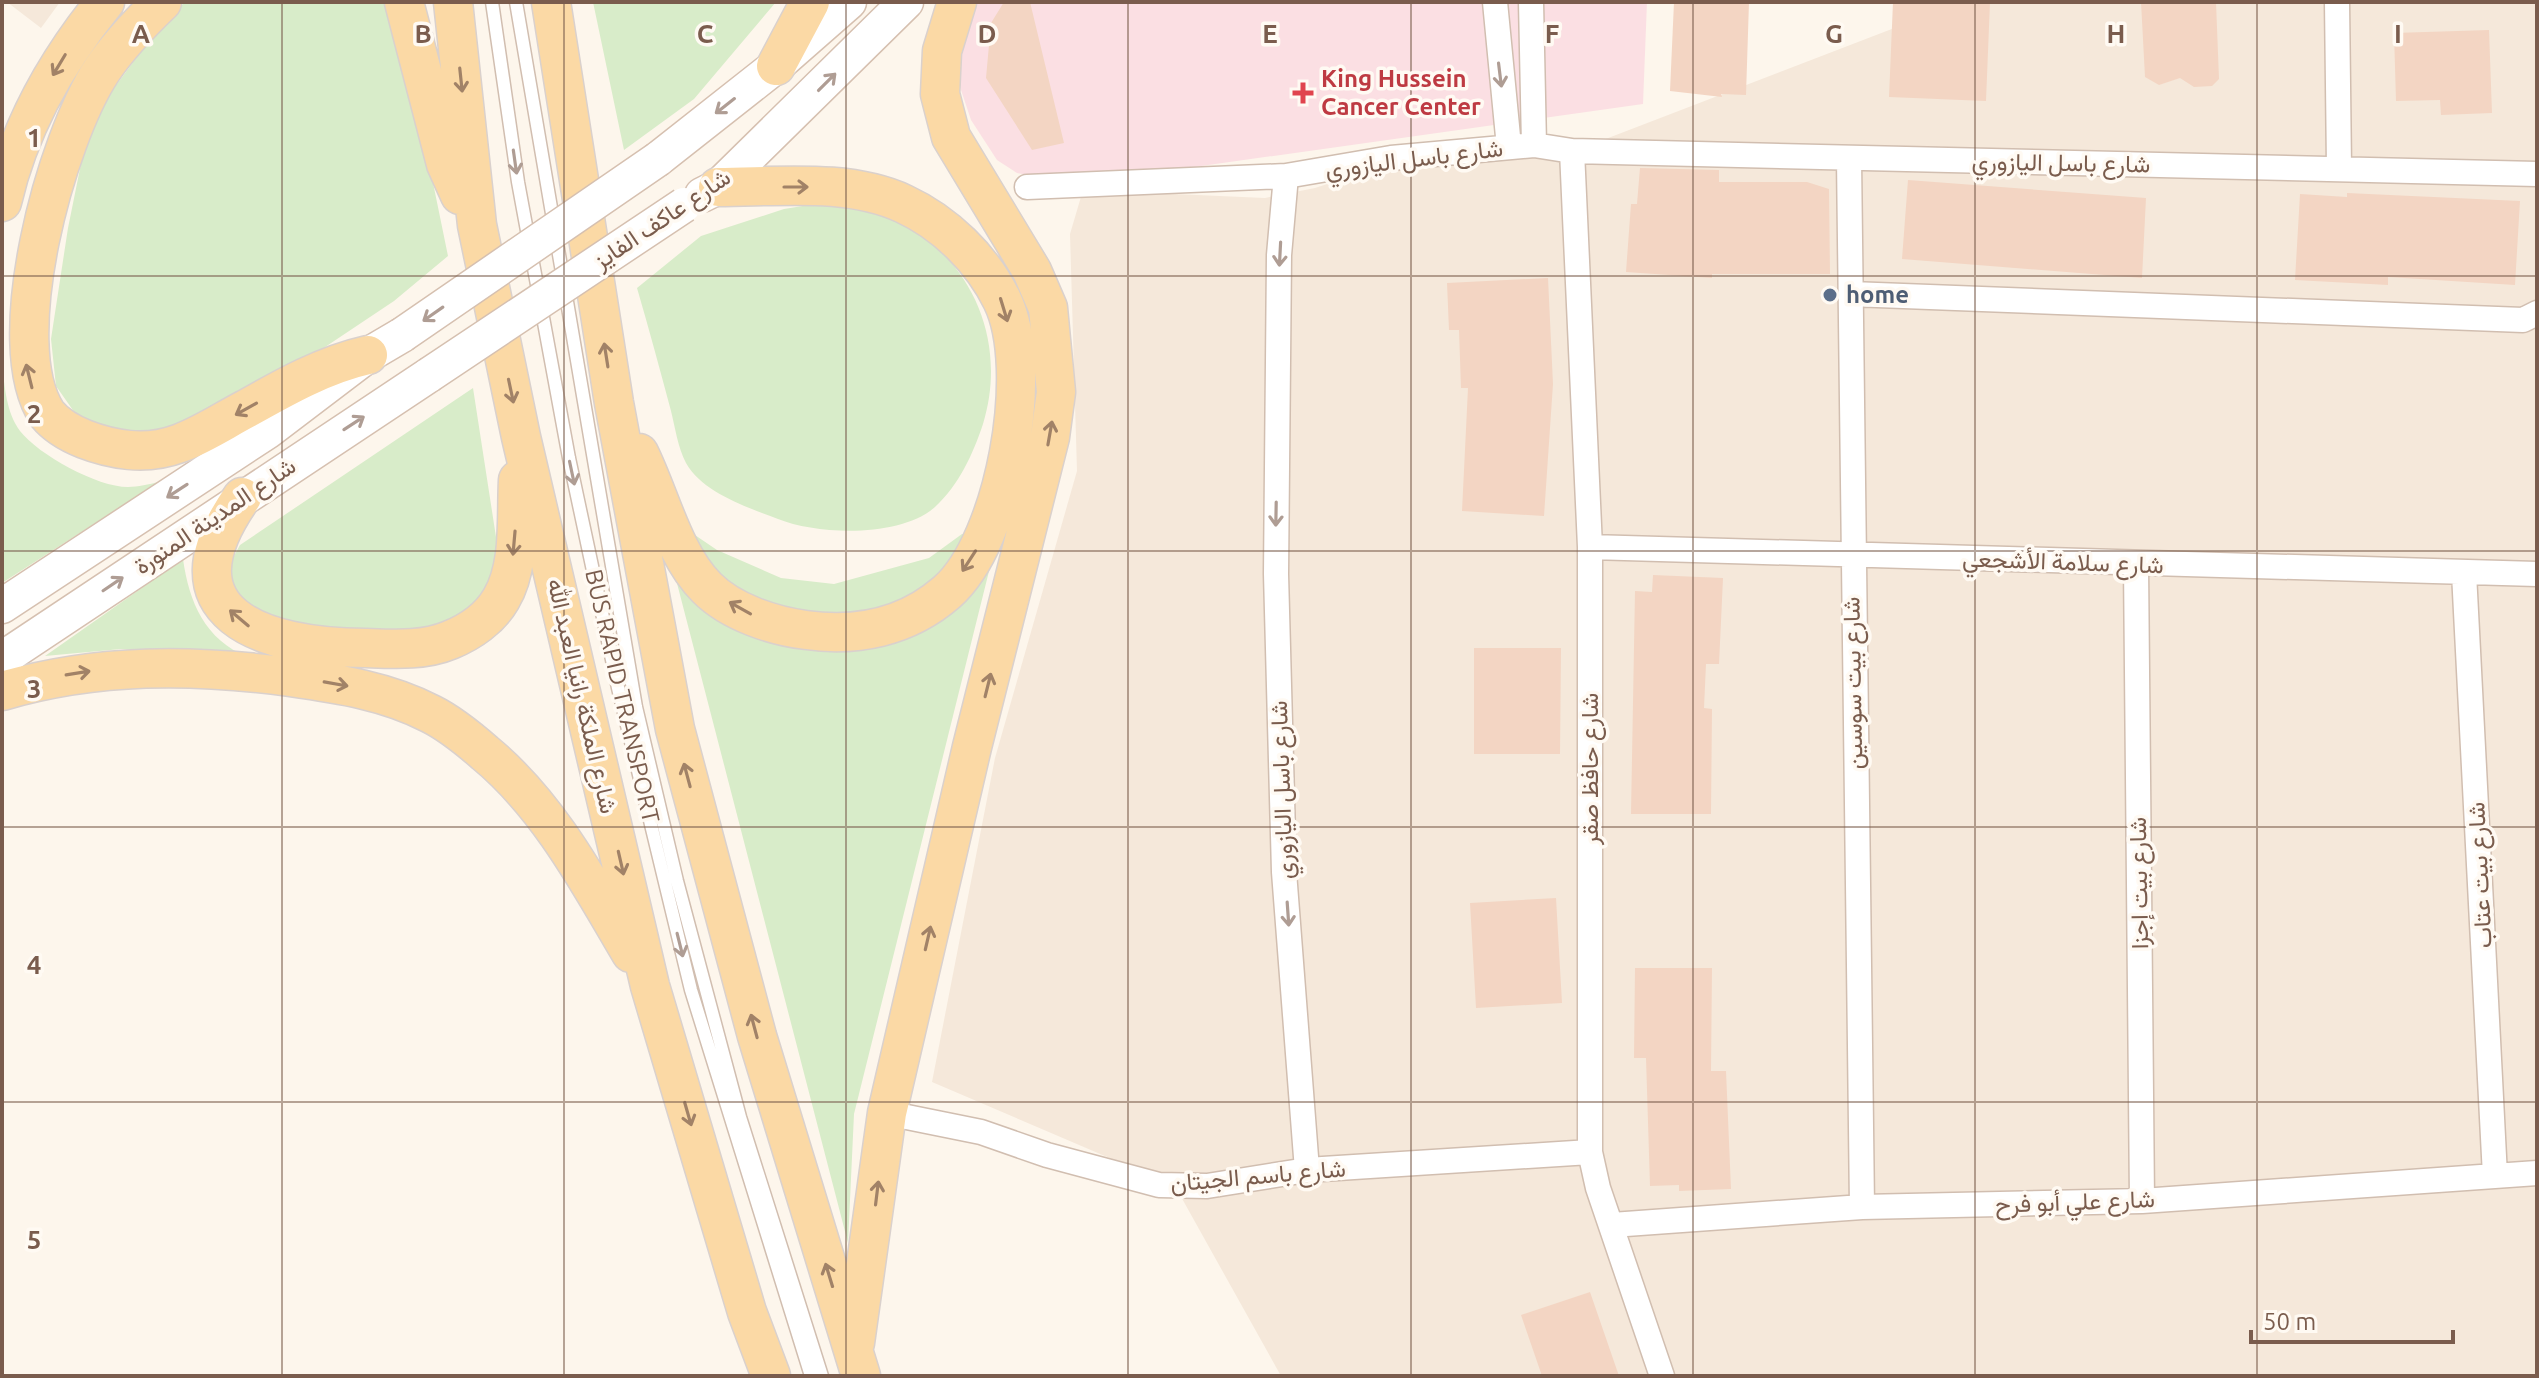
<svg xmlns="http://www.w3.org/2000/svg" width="2539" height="1378" font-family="Ubuntu,Vazirmatn,sans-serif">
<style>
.residential{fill:#f5e8da}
.medical{fill:#fbdfe3}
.green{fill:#d8ecc9}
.building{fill:#f3d5c3}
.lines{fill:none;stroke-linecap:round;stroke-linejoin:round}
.lane-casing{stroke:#d1beb0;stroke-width:15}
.street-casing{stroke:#d1beb0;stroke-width:27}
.secondary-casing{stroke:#d6c0b0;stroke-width:37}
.primary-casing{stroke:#dad1cd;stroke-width:41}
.lane{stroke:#fff;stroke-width:12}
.street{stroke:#fff;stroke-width:24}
.secondary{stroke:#fff;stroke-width:34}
.primary{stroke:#fbd9a5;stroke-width:38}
.secondary-bridge-casing{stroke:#d6c0b0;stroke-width:37;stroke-linecap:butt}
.secondary-bridge{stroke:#fff;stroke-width:34}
.oneway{stroke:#a18267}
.oneway2{stroke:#af9d94}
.grid{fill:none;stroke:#7a5c4d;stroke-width:2;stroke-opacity:0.55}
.health-dot{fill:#e0444e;stroke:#fffaf3;stroke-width:3}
.service-dot{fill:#5c6f8a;stroke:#fffaf3;stroke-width:3}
.labels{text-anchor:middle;stroke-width:7;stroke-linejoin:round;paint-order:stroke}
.health-label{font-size:24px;font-weight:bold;fill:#be3a42;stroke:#fffaf3;text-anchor:start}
.street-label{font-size:24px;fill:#7a5c4d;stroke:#fffaf3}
.service-label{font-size:24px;font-weight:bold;fill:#4e5e75;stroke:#fffaf3;text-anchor:start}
.grid-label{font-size:26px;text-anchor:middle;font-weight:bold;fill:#7a5c4d;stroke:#fffaf3;stroke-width:7;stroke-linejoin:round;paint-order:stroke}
</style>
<rect width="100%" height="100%" fill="#fdf6ec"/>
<path class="residential" d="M7 2H60L41 28Z
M1962 2H2537V1376H1281L1175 1186 932 1082 995 758 1077 471 1070 234 1083 190 1265 198 1315 188 1379 167 1590 145Z"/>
<path class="medical" d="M967 2H1647L1643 104 1109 179 1044 178 1017 173 997 160 971 120 958 81 956 37Z"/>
<path class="green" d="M185 2H396L448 256 394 301 222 416 156 439H115L77 416 56 386 51 339 68 228 86 139 114 88 159 27Z
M593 2H776L694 99 624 150Z
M815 204C828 204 844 203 857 206 956 229 1013 326 983 424 973 454 959 485 935 507 900 538 818 535 778 519 747 507 703 493 686 463 678 448 675 427 671 411 660 370 649 329 637 288L701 236 784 209Z
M2 365C5 387 6 412 20 431 39 455 97 487 128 487 138 487 149 484 159 482L2 583Z
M473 388 496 537 497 568 476 605 435 632 283 630 258 616 234 587 229 565 240 545Z
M658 510 717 550 781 578 834 584 929 558 962 534 998 535 854 1114 848 1243Z
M183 559C189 602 205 640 248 657L121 649 45 656Z"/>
<path class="building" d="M1004 2H1030L1064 143 1032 150 986 78 991 23Z
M1674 2H1749L1746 95 1721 94 1722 97 1670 91Z
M1893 2H1990L1986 101 1889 97Z
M2141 2H2216L2219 79 2212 86 2194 87 2180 78 2159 85 2145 77Z
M2489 30 2492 113 2441 115 2440 100 2396 101 2394 33Z
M1640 168 1719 170V182H1807L1829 189 1830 274H1712V278L1626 272 1631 204H1637Z
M1908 180 2146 198 2142 278 1902 259Z
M2347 193 2520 201 2515 285 2388 277V285L2295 280 2300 194 2347 197Z
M1548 278 1553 384 1544 516 1462 511 1468 388H1461L1459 330H1449L1447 283Z
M1653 575 1723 578 1719 664H1706L1704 708 1712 709 1711 814H1631L1635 591 1652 592Z
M1474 648H1561L1560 754H1474Z
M1556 898 1562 1003 1476 1008 1470 903Z
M1635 968H1712L1711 1071H1726L1731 1189 1679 1191V1185L1650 1186 1646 1058H1634Z
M1590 1292 1619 1376H1542L1521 1315Z"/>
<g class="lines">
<defs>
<path id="lane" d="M492 2 518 182 569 458 618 688 691 990 811 1376
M516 2 636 707 677 881 740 1117 822 1376"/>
<path id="street" d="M1495 2 1509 147
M1531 2 1534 145
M2337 2 2339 168
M1572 151 1590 547V1152L1598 1188 1662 1376
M1849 159 1862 1207
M1286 176 1279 255 1276 574 1284 872 1307 1170
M1027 187 1286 176 1391 158 1534 145 1572 151 2537 174
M1851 294 2523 320 2537 313
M1590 547 2537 574
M2136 565 2142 1201
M2464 573 2495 1176
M887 1113 981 1132 1047 1155 1159 1185 1207 1186 1307 1170 1590 1152
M1612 1225 1862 1207 2142 1201 2537 1173"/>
<path id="secondary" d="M658 159 776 66 849 2
M702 195 718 187 906 2
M2 606 268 431 368 355 402 335
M2 659 429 375"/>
<path id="primary" d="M162 2C140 23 119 45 102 70 56 139 0 343 47 414 65 436 102 447 129 450 175 455 208 429 246 409 285 387 324 365 368 355
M404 2 446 164 460 195
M453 2 477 225 521 437 650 986 747 1312 771 1376
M551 2 614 403 675 729 757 1036 861 1376
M776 66 810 2
M2 202C19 127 56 62 105 2
M639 453C660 495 673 554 707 588 731 612 773 626 806 630 857 637 907 627 947 592 1005 541 1036 369 1002 300 982 259 945 223 904 204 849 178 778 187 718 187
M242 497C159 614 263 648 366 648 394 649 424 651 450 640 470 632 490 618 501 599 521 566 516 517 518 480
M2 691C98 663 193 664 290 677 339 684 387 691 431 714 449 723 469 739 485 753 549 806 589 882 631 953
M855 1343 887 1113 972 747 1050 437 1056 392 1048 308 1032 271 951 137 940 94 942 51 957 2"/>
</defs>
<use href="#lane" class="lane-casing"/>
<use href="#street" class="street-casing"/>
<use href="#secondary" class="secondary-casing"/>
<use href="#primary" class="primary-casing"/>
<use href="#lane" class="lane"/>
<use href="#street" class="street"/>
<use href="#secondary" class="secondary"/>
<use href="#primary" class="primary"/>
<defs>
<path id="secondary-bridge" d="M402 335 658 159
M429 375 684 205"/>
</defs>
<use href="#secondary-bridge" class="secondary-bridge-casing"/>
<use href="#secondary-bridge" class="secondary-bridge"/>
</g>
<defs><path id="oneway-shaft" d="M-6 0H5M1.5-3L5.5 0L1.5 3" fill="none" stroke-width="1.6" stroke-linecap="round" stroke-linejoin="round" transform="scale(2)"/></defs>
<g class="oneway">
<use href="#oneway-shaft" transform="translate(59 65) rotate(121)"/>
<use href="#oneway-shaft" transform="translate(461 80) rotate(84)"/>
<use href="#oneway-shaft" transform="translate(796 187)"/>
<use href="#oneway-shaft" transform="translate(1004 310) rotate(73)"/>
<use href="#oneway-shaft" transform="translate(606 355) rotate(-99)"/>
<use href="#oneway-shaft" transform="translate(29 376) rotate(-104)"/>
<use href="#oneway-shaft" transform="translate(511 391) rotate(78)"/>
<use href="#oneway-shaft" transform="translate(246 409) rotate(151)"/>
<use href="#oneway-shaft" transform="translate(1050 433) rotate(-80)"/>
<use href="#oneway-shaft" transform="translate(514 543) rotate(95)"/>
<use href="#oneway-shaft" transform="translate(969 561) rotate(123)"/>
<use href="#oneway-shaft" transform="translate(740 608) rotate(-151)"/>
<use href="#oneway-shaft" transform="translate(239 618) rotate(-140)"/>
<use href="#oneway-shaft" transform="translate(78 673) rotate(-9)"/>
<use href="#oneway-shaft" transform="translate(336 684) rotate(10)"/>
<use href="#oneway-shaft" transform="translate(988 685) rotate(-76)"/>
<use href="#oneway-shaft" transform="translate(687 775) rotate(-105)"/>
<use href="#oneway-shaft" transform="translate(621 863) rotate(77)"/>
<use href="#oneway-shaft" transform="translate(928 938) rotate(-77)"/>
<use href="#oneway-shaft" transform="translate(754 1026) rotate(-105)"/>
<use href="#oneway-shaft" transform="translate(688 1114) rotate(74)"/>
<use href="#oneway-shaft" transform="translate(877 1193) rotate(-83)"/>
<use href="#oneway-shaft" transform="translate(829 1275) rotate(-107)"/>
</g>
<g class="oneway2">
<use href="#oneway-shaft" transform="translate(1500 75) rotate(83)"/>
<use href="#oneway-shaft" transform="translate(827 82) rotate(-45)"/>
<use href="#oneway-shaft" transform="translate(725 106) rotate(142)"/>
<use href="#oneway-shaft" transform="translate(515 162) rotate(82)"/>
<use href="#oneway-shaft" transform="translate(1280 254) rotate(93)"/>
<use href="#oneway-shaft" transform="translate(433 314) rotate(145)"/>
<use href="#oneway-shaft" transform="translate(354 423) rotate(-33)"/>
<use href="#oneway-shaft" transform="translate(572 473) rotate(78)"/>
<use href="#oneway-shaft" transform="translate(177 491) rotate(147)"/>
<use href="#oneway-shaft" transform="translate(1276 514) rotate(91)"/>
<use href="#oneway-shaft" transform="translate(113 584) rotate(-34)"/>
<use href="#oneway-shaft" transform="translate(1288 914) rotate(86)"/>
<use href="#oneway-shaft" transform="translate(680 945) rotate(76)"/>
</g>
<path class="grid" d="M282 2V1376M564 2V1376M846 2V1376M1128 2V1376M1411 2V1376M1693 2V1376M1975 2V1376M2257 2V1376M2 276H2537M2 551H2537M2 827H2537M2 1102H2537"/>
<path class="health-dot" d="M1299 81h8v8h8v8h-8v8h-8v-8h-8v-8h8z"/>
<circle class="service-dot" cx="1830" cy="295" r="8"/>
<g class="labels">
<g class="health-label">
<text x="1321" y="87">King Hussein<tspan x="1321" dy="28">Cancer Center</tspan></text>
</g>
<g class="street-label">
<text transform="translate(1414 159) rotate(-7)" y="8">شارع باسل اليازوري</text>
<text transform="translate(2061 163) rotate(1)" y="8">شارع باسل اليازوري</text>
<text transform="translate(662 219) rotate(-34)" y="8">شارع عاكف الفايز</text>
<text transform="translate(215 516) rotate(-34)" y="8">شارع المدينة المنورة</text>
<text transform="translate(2063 562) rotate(2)" y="8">شارع سلامة الأشجعي</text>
<text transform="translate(1853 683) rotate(-91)" y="8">شارع بيت سوسين</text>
<text transform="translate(582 696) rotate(77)" y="8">شارع الملكة رانيا العبد الله</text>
<text transform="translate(622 696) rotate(77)" y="8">BUS RAPID TRANSPORT</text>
<text transform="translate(1590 769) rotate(-90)" y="8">شارع حافظ صقر</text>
<text transform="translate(1282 790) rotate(-92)" y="8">شارع باسل اليازوري</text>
<text transform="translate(2480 875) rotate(-93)" y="8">شارع بيت عتاب</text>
<text transform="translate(2139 883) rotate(-91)" y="8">شارع بيت إجزا</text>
<text transform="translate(1258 1176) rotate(-5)" y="8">شارع باسم الجيتان</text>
<text transform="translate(2075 1202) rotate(-2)" y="8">شارع علي أبو فرح</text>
</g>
<g class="service-label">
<text x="1846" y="303">home</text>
</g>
</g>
<g class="grid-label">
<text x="141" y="43">A</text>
<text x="423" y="43">B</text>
<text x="705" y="43">C</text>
<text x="987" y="43">D</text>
<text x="1270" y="43">E</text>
<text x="1552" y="43">F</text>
<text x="1834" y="43">G</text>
<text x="2116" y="43">H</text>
<text x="2398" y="43">I</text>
<text x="34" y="147">1</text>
<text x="34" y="423">2</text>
<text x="34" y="698">3</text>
<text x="34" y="974">4</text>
<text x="34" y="1249">5</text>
</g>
<rect width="2539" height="1378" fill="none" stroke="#7a5c4d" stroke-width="8"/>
<path d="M2251 1330v12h202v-12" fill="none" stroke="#7a5c4d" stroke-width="4"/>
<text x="2263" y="1330" font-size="24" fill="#7a5c4d" stroke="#fffaf3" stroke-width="6" paint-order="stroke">50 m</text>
</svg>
